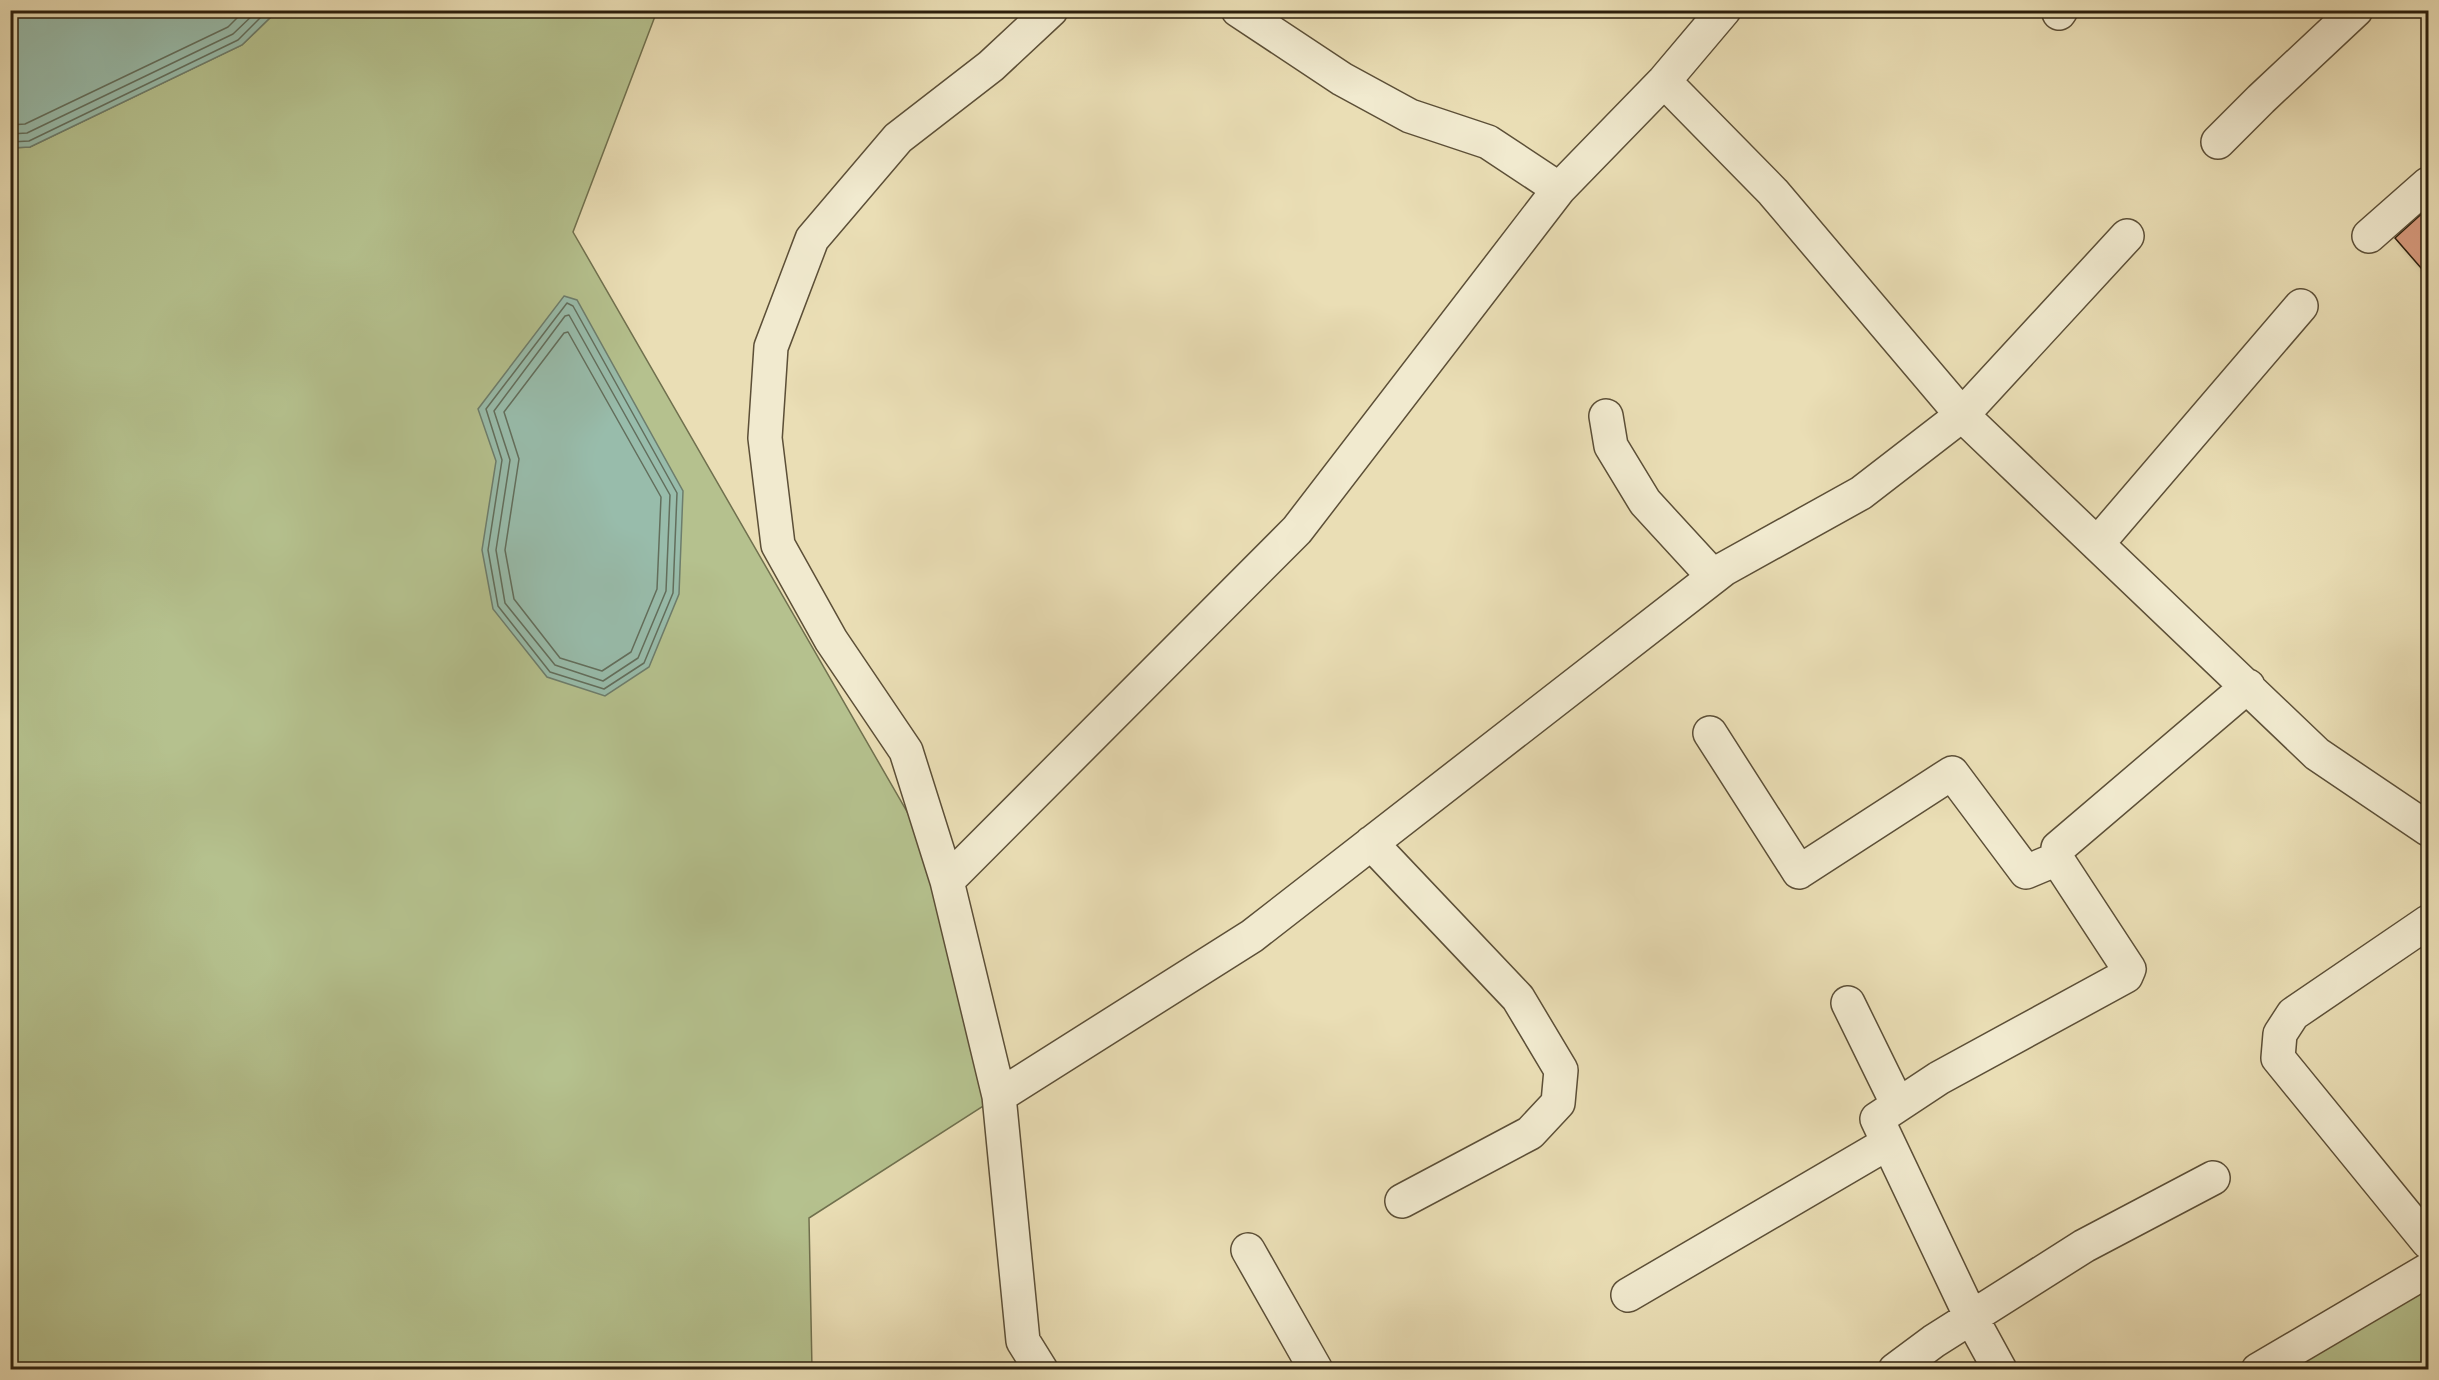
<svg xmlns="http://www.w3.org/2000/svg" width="2439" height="1380" font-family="'Old Standard TT',serif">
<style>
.green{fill:#b5c18e;stroke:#70704e;stroke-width:1.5}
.water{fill:#98bcab;stroke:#6d7d6c;stroke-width:1.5}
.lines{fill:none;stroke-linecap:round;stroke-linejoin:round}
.shore{stroke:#626e5c;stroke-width:1.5}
.building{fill:#d6997b;stroke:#2c1f0d;stroke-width:1.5;filter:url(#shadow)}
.street-casing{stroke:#5c4f37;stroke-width:36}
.street{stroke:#f1eacf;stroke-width:33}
</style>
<defs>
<filter id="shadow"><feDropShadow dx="6" dy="4" stdDeviation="3" flood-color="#0004"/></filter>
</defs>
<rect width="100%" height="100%" fill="#eadeb5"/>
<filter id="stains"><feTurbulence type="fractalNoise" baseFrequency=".00333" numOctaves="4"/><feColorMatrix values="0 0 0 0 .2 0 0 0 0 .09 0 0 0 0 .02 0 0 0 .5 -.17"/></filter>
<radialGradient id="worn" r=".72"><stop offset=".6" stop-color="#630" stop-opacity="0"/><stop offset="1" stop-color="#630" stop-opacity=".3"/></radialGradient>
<path class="green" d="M277 11H657L573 232 947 881 999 1096 809 1218 812 1369 450 1370 448 1367 445 1370 11 1369 10 148 30 147 242 45Z
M2428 1271V1369H2274Z"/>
<path class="water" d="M10 11 11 10 277 11 242 45 30 147 11 148Z
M564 296 577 300 683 491 679 594 649 667 605 696 547 677 493 609 482 550 496 461 478 409Z"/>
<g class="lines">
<path class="shore" d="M10 125 25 124 228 27 245 10
M10 134 27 133 233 34 258 10
M10 142 29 141 238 40 268 10
M567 303 573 306 677 493 673 593 644 663 604 689 550 672 498 606 488 550 502 460 486 409Z
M569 315 670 495 666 591 638 658 603 681 555 665 505 603 496 550 510 460 494 411 565 316Z
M568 332 661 497 657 589 631 652 602 671 560 658 514 599 505 550 519 459 504 412 564 333Z"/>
</g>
<path class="building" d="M2428 208V276L2395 238Z"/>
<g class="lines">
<defs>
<path id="street" d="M1238 10 1342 79 1410 116 1488 142 1559 189
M2059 13 2061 10
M1664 81 1773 192 1962 415 2317 754 2428 829
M2218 142 2261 99 2356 10
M2369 236 2428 184
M1606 416 1611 446 1645 502 1713 576
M2097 544 2301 306
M1710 733 1799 872 1952 773 2026 872 2057 859
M1371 843 1518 998 1561 1070 1558 1103 1530 1133 1402 1201
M947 881 1297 530 1559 189 1664 81 1724 10
M2428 922 2293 1014 2280 1034 2278 1058 2428 1242
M1848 1003 1898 1105
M999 1096 1252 936 1724 569 1861 493 1962 415 2127 236
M1248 1250 1316 1370
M1628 1295 1888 1143
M1041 1370 1023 1341 999 1096 947 881 906 751 831 640 778 545 765 438 771 347 812 239 898 138 991 66 1051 10
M1895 1370 1934 1341 2084 1246 2213 1178
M2000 1370 1971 1317 1877 1119 1939 1078 2126 976 2129 969 2057 859 2058 848 2248 686
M2258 1370 2428 1270"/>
</defs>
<use href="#street" class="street-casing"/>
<use href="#street" class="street"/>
</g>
<rect width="2439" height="1380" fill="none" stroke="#eadeb5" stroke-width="36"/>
<rect x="12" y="12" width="2415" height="1356" fill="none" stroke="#2c1f0d" stroke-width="3"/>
<rect x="18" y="18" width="2403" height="1344" fill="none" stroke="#2c1f0d" stroke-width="1.5"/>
<rect width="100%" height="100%" filter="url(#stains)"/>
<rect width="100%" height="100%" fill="url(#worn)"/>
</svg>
